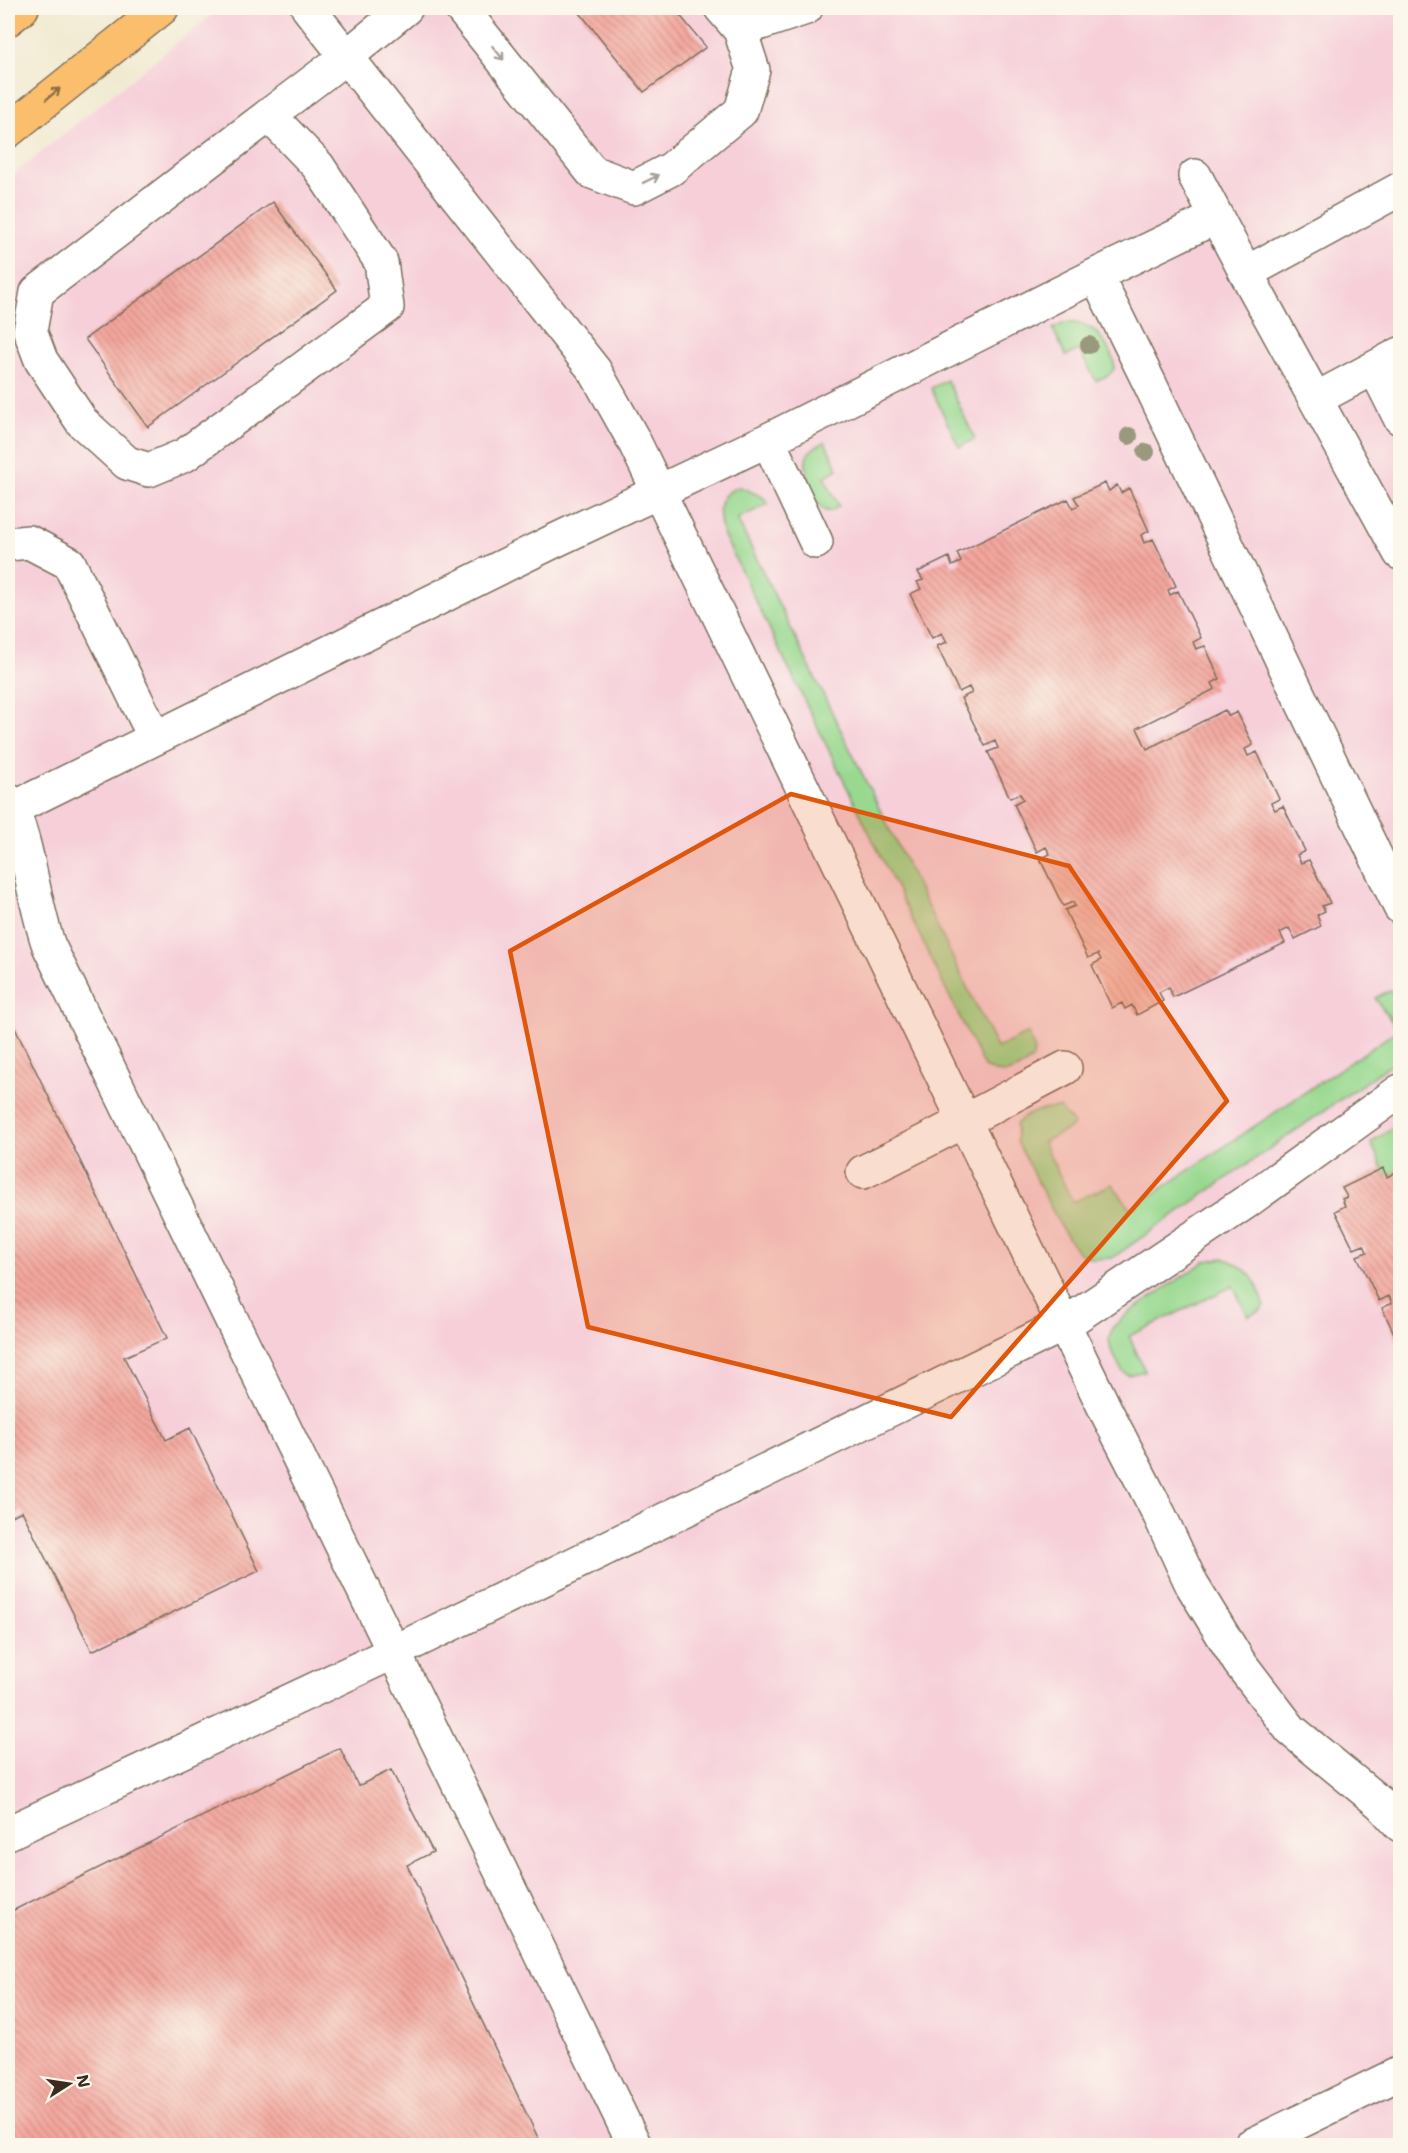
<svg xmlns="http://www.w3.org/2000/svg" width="1408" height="2153" font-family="'Shantell Sans',sans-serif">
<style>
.built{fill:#f6cfd9}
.green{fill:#98d88f;stroke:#6a8156;stroke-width:1.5}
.building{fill:url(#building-back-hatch)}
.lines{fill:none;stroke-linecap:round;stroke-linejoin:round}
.minor-casing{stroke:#7b6d5d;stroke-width:36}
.major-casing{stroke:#7b6d5d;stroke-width:36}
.minor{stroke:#fff;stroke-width:33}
.major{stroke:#fabe6d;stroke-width:33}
.tree{fill:#9a997e}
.oneway{stroke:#a79f9a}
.oneway2{stroke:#916d42}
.marked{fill:#df570d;fill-opacity:0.2;stroke:#df570d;stroke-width:4.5;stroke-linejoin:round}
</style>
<defs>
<pattern id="building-back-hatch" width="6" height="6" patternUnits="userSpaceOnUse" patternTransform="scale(1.5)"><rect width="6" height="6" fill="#f4a79e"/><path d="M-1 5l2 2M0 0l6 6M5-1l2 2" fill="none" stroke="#c78880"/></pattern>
</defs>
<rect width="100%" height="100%" fill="#fbf7ec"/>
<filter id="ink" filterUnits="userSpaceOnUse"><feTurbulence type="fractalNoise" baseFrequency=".0167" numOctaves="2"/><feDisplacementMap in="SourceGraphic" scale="12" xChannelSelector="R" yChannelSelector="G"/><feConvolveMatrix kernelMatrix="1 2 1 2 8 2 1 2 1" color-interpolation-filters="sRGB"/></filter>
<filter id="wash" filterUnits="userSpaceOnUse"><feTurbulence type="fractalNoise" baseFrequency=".008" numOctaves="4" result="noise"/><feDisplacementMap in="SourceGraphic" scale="24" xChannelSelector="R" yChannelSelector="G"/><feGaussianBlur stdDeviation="1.35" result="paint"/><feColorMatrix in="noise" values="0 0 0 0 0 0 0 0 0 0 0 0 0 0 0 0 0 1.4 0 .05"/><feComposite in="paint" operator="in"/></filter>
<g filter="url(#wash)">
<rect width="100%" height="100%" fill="#f1ead1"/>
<path class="built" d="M220 8H1400V2145L8 2146V179Z"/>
<path class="green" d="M1064 323C1088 321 1098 330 1109 350 1112 356 1115 361 1114 369L1109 375 1096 381 1079 350 1066 356 1053 329Z
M947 380 975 439 959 447 931 388Z
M825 442 838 469 824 477 839 506C835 509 832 512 826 511 815 508 802 467 807 456 810 449 818 445 825 442Z
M740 487 763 497 768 504 737 519 997 1048 1028 1033 1034 1048 1033 1059C1016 1071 1005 1079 984 1067L723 534C718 513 714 494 740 487Z
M1400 989V1058L1112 1258 1093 1259 1079 1253 1062 1229 1017 1142 1016 1124C1029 1111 1041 1109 1060 1108L1074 1124 1069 1129 1043 1142 1073 1202 1112 1184 1131 1209 1398 1030 1375 998 1387 992Z
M1400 1122V1170L1387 1177 1371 1143Z
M1223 1258C1248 1267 1257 1280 1264 1305L1261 1310 1248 1316 1233 1286 1129 1336 1145 1371 1128 1375 1122 1371 1111 1350 1109 1339 1112 1328 1131 1311 1206 1261Z"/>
<g id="blocks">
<path class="building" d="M576 8H674L706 47 644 92Z
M273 202 337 290 148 427 85 339Z
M1105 483 1109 491 1117 485 1121 493 1129 488 1149 531 1141 535 1144 543 1153 539 1176 586 1168 590 1170 595 1178 591 1201 638 1193 642 1196 649 1205 646 1220 679 1212 683 1215 689 1137 728 1147 749 1225 710 1229 716 1237 712 1253 745 1245 749 1248 756 1257 752 1279 799 1271 803 1275 810 1283 806 1305 851 1297 855 1301 863 1309 860 1330 903 1322 906 1325 911 1317 915 1321 926 1295 939 1289 928 1280 933 1285 943 1173 997 1169 987 1159 992 1163 1001 1137 1015 1132 1005 1125 1009 1122 1003 1112 1008 1092 965 1101 960 1098 954 1088 958 1065 910 1075 906 1073 902 1063 906 1040 859 1050 854 1046 847 1037 852 1014 804 1023 799 1020 794 1010 798 988 752 998 748 995 741 985 746 961 698 972 693 969 687 959 692 937 646 947 642 942 633 932 638 910 594 921 589 917 582 923 580 918 572 949 557 952 566 961 562 957 553 1068 499 1073 508 1079 505 1074 497Z
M8 1014 167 1338 124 1357 166 1440 190 1428 259 1571 92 1651 22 1511 8 1518Z
M1383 1168 1387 1177 1400 1170V1346L1382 1308 1392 1303 1389 1296 1379 1301 1357 1256 1367 1252 1364 1245 1354 1249 1335 1211 1345 1206 1342 1199 1347 1197 1342 1188Z
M340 1748 358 1786 391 1770 433 1852 407 1865 542 2146H8V1913Z"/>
</g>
</g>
<g filter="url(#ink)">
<use href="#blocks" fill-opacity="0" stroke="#7b6d5d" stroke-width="1.5"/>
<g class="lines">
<defs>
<path id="minor" d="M308 8 595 371 633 439 964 1120 1106 1411 1160 1516 1192 1585 1239 1662 1291 1730 1380 1803 1400 1825
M461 8 592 172 634 188 671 169 741 111 753 70 740 30 721 8
M740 30 806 8
M269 115 37 292 30 331 41 360 82 422 127 463 149 470 185 455 387 307 381 262 318 166 269 115 347 56 406 8
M1195 176 1246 273 1400 553
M1246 273 1400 189
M1096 275 1149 382 1400 907
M1375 368 1400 418
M1316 399 1400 354
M768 440 816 542
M8 544 29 542 69 563 155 738
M8 800C30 845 32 899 49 946L635 2146
M12 809 552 542 768 440 1096 275 1216 217
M863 1172C931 1140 998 1103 1065 1068
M8 1833 394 1652 1065 1324 1246 1202 1400 1091
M1250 2146 1400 2073"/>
<path id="major" d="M8 19 22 8
M8 131 162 8"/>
</defs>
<use href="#minor" class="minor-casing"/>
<use href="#major" class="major-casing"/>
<use href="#minor" class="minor"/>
<use href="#major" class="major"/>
</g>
<g class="tree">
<circle cx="1089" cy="345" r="9"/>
<circle cx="1129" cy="436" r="9"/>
<circle cx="1146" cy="452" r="9"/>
</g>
<defs><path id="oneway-shaft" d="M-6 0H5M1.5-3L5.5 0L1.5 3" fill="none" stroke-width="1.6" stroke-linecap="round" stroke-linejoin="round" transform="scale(1.5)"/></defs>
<g class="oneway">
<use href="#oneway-shaft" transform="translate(498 53) rotate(51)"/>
<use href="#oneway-shaft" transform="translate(651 179) rotate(-26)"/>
</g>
<use class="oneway2" href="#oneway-shaft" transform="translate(53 94) rotate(-39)"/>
</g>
<path class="marked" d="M791 794 1069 866 1227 1101 951 1417 588 1327 510 951Z"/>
<rect width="1408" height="2153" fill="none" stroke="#fbf7ec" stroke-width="30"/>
<g transform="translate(69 2084) rotate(78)" stroke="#fbf7ec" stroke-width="4.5" paint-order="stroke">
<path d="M0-4.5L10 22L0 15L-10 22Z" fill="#3b2a1e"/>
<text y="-9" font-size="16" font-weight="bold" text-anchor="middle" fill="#3b2a1e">N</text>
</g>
</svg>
